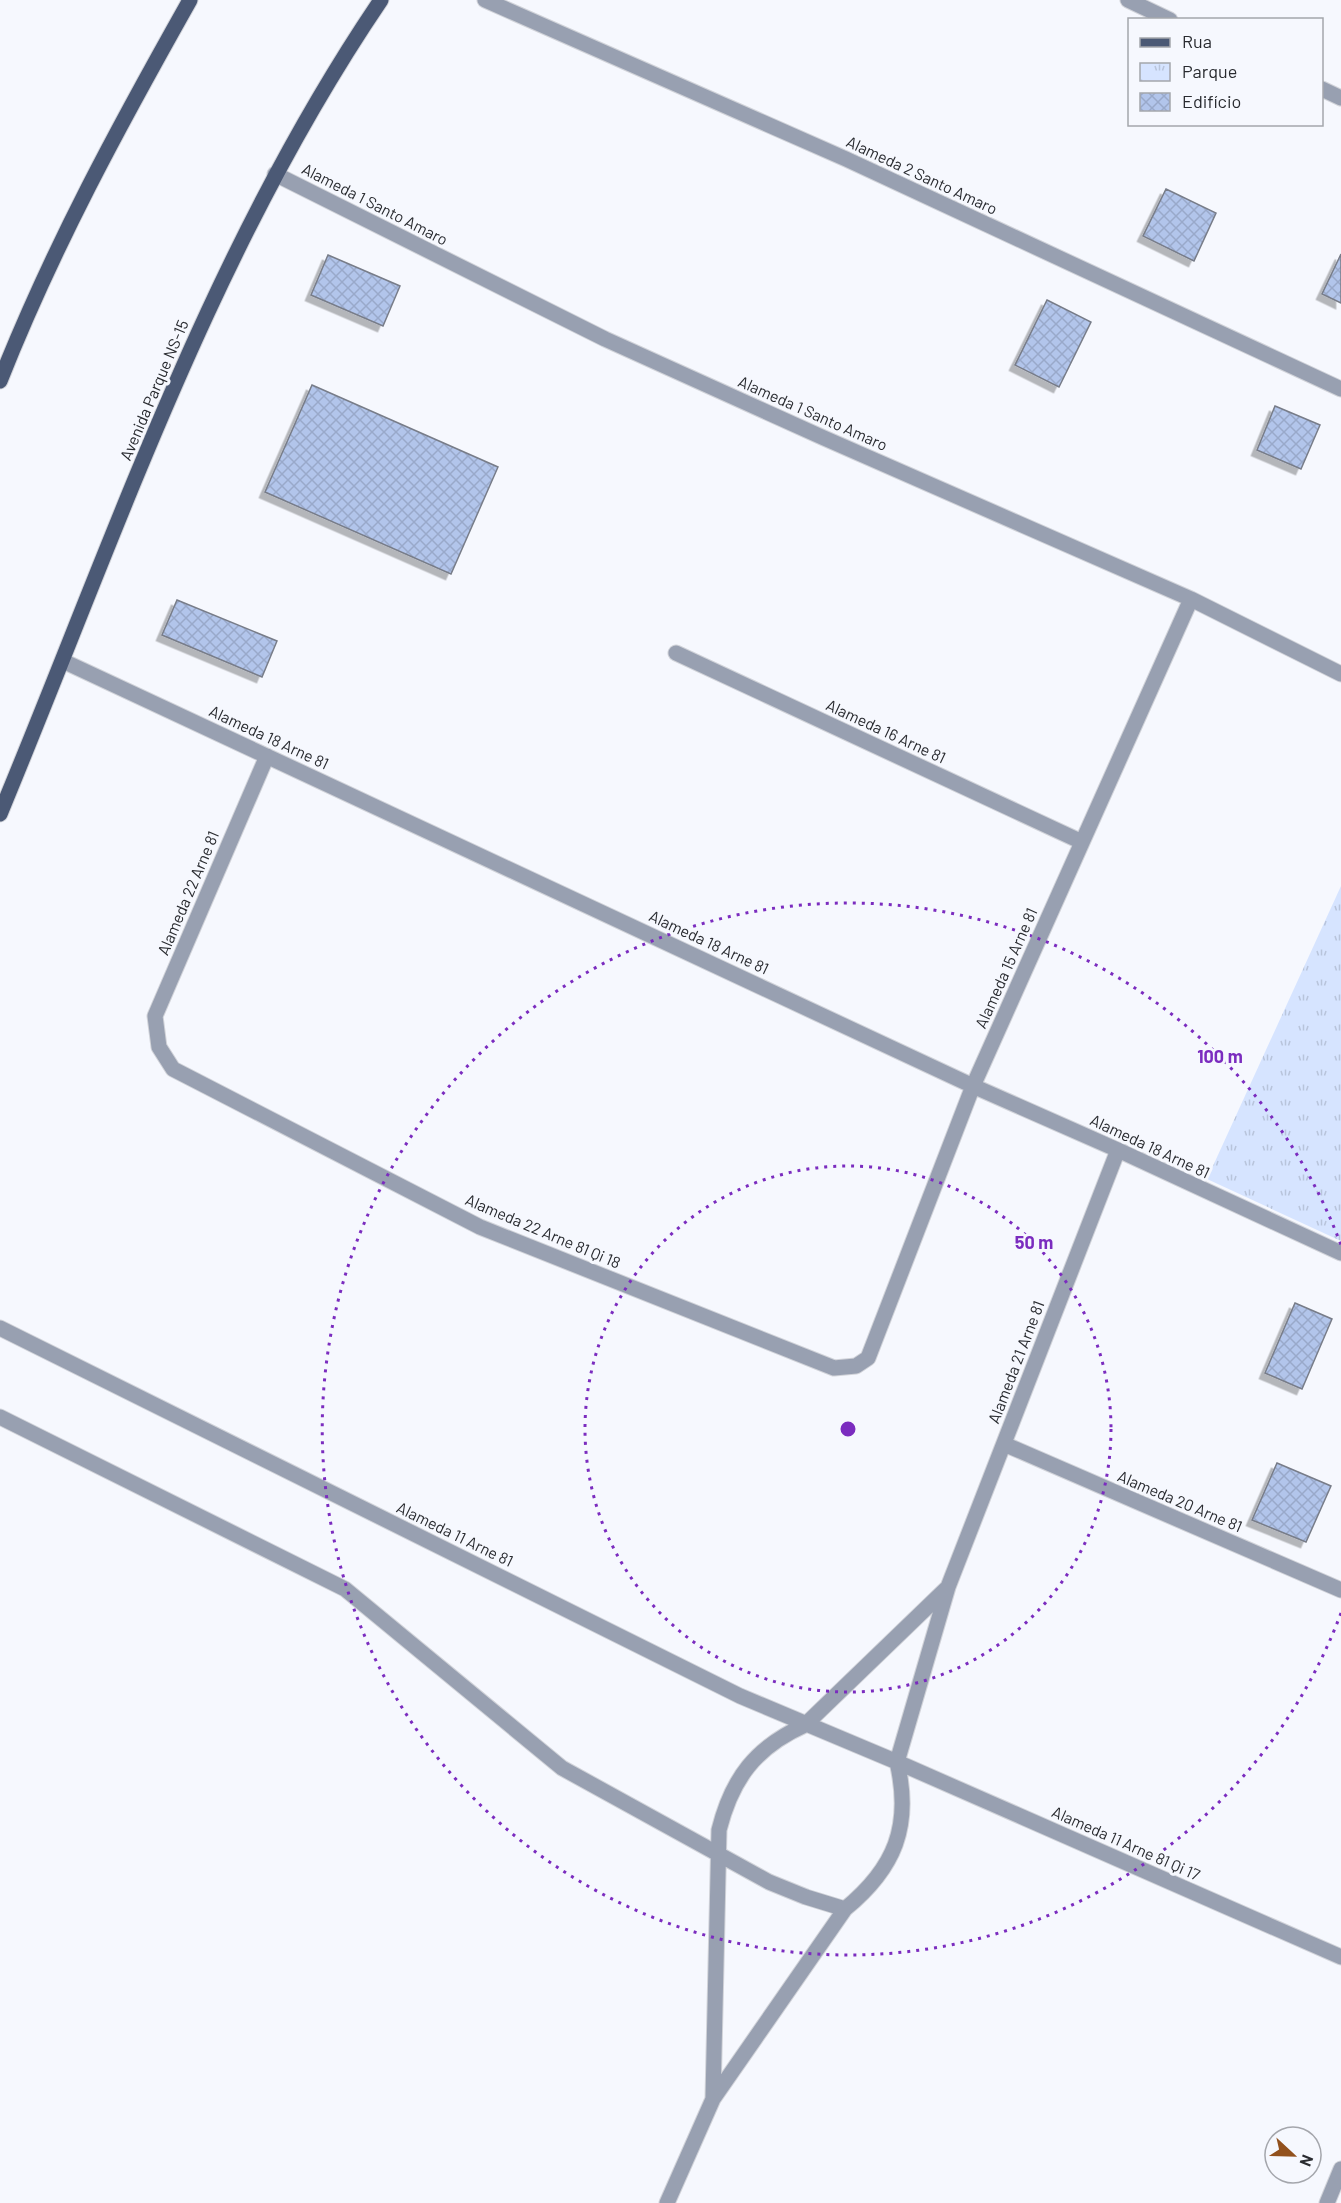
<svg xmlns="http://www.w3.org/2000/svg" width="1341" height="2203" font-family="Barlow,sans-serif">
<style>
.park{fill:url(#park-tufts)}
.building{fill:url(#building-cross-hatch);stroke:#787d89;stroke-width:1.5;filter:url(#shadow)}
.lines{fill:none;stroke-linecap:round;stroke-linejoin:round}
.minor-casing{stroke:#d1d3d9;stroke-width:17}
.major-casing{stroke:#d1d3d9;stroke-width:17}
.minor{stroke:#98a0b1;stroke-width:15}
.major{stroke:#4b5975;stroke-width:15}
.ring{fill:none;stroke:#7b2cbf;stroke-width:3;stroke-dasharray:3 6}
.labels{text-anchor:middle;stroke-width:6;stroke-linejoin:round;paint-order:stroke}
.street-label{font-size:16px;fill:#292b30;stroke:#f6f8fe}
.centre{fill:#7b2cbf;stroke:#f6f8fe;stroke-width:3}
.ring-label{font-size:18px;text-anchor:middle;font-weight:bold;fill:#7b2cbf;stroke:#f6f8fe;stroke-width:6;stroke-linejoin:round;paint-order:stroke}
</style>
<defs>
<pattern id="park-tufts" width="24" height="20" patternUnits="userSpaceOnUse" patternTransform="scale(1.5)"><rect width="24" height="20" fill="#d6e4ff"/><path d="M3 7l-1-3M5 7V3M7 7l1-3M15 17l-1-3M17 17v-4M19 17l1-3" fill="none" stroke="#b8c4db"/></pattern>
<pattern id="building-cross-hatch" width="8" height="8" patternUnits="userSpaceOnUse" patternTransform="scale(1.5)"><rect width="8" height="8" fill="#b2c5eb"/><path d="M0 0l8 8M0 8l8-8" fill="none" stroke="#99a9ca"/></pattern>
<filter id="shadow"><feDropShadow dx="-5.5" dy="5.5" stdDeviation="0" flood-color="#0004"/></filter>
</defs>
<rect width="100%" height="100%" fill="#f6f8fe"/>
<path class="park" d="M1341 886V1241L1207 1179Z"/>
<path class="building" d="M1166 189 1216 213 1194 261 1143 236Z
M1341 254V303L1322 294Z
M328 255 400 286 383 326 311 295Z
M1047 300 1091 322 1059 387 1015 365Z
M312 385 498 467 451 574 265 492Z
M1275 406 1320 425 1301 469 1257 450Z
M177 600 277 641 262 677 162 635Z
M1295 1303 1332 1319 1302 1389 1265 1373Z
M1277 1463 1331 1486 1306 1542 1252 1520Z"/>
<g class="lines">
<defs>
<path id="minor" d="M485 0 846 159 1341 389
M1128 0 1170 20
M1322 89 1341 98
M275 174 605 339 824 438 1191 599 1341 674
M676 653 1082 842
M63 661 973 1086 1118 1150 1341 1253
M267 756 155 1016 159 1047 173 1069 480 1227 834 1368 856 1366 868 1358 973 1086 1191 599
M0 1328 740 1696 897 1762 1341 1957
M0 1417 345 1589 562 1768 769 1882 806 1897 845 1909
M1004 1444 1341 1590
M713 2098 719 1830C732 1778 756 1747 805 1725L946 1589
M667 2203 713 2099 845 1909C895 1868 912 1826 897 1762L948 1587 1118 1150
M1327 2203 1341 2169"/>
<path id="major" d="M0 381C53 247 119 126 190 0
M0 814C115 537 211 250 381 0"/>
</defs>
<use href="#minor" class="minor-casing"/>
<use href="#major" class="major-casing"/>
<use href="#minor" class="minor"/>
<use href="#major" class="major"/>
</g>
<g class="ring">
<circle cx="848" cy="1429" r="263"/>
<path d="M1341 1613A526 526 0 1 1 1341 1245"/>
</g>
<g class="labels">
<g class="street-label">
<text transform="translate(922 175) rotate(25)" y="6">Alameda 2 Santo Amaro</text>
<text transform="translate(375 204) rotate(27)" y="6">Alameda 1 Santo Amaro</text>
<text transform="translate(154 390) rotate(-67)" y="6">Avenida Parque NS-15</text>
<text transform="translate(813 413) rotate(24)" y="6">Alameda 1 Santo Amaro</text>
<text transform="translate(886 731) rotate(25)" y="6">Alameda 16 Arne 81</text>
<text transform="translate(269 737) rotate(25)" y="6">Alameda 18 Arne 81</text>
<text transform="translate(188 893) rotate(-67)" y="6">Alameda 22 Arne 81</text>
<text transform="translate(709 942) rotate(25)" y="6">Alameda 18 Arne 81</text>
<text transform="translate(1006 968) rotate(-66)" y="6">Alameda 15 Arne 81</text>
<text transform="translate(1150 1146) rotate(25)" y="6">Alameda 18 Arne 81</text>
<text transform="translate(543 1231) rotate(23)" y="6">Alameda 22 Arne 81 Qi 18</text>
<text transform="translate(1016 1362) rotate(-69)" y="6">Alameda 21 Arne 81</text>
<text transform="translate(1180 1501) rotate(23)" y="6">Alameda 20 Arne 81</text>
<text transform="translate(455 1534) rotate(26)" y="6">Alameda 11 Arne 81</text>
<text transform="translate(1126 1843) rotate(24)" y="6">Alameda 11 Arne 81 Qi 17</text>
</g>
</g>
<circle cx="848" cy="1429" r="9" class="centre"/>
<g class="ring-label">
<text x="1220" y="1063">100 m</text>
<text x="1034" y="1249">50 m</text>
</g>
<rect x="1128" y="18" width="195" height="108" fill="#f6f8fe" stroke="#a4a6ac" stroke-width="1.5"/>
<rect x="1140" y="38" width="30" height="9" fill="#4b5975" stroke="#a4a6ac" stroke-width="1.5"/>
<text x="1182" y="48" font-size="18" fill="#292b30">Rua</text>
<rect x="1140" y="63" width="30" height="18" fill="url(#park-tufts)" stroke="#a4a6ac" stroke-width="1.5"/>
<text x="1182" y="78" font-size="18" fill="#292b30">Parque</text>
<rect x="1140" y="93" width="30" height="18" fill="url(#building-cross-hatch)" stroke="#a4a6ac" stroke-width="1.5"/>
<text x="1182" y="108" font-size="18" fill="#292b30">Edifício</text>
<g transform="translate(1293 2155) rotate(112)"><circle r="28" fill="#f6f8fe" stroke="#a4a6ac" stroke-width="1.5"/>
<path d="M0-4.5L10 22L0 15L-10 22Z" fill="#92511d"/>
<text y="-9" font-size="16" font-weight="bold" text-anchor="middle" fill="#292b30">N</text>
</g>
</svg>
